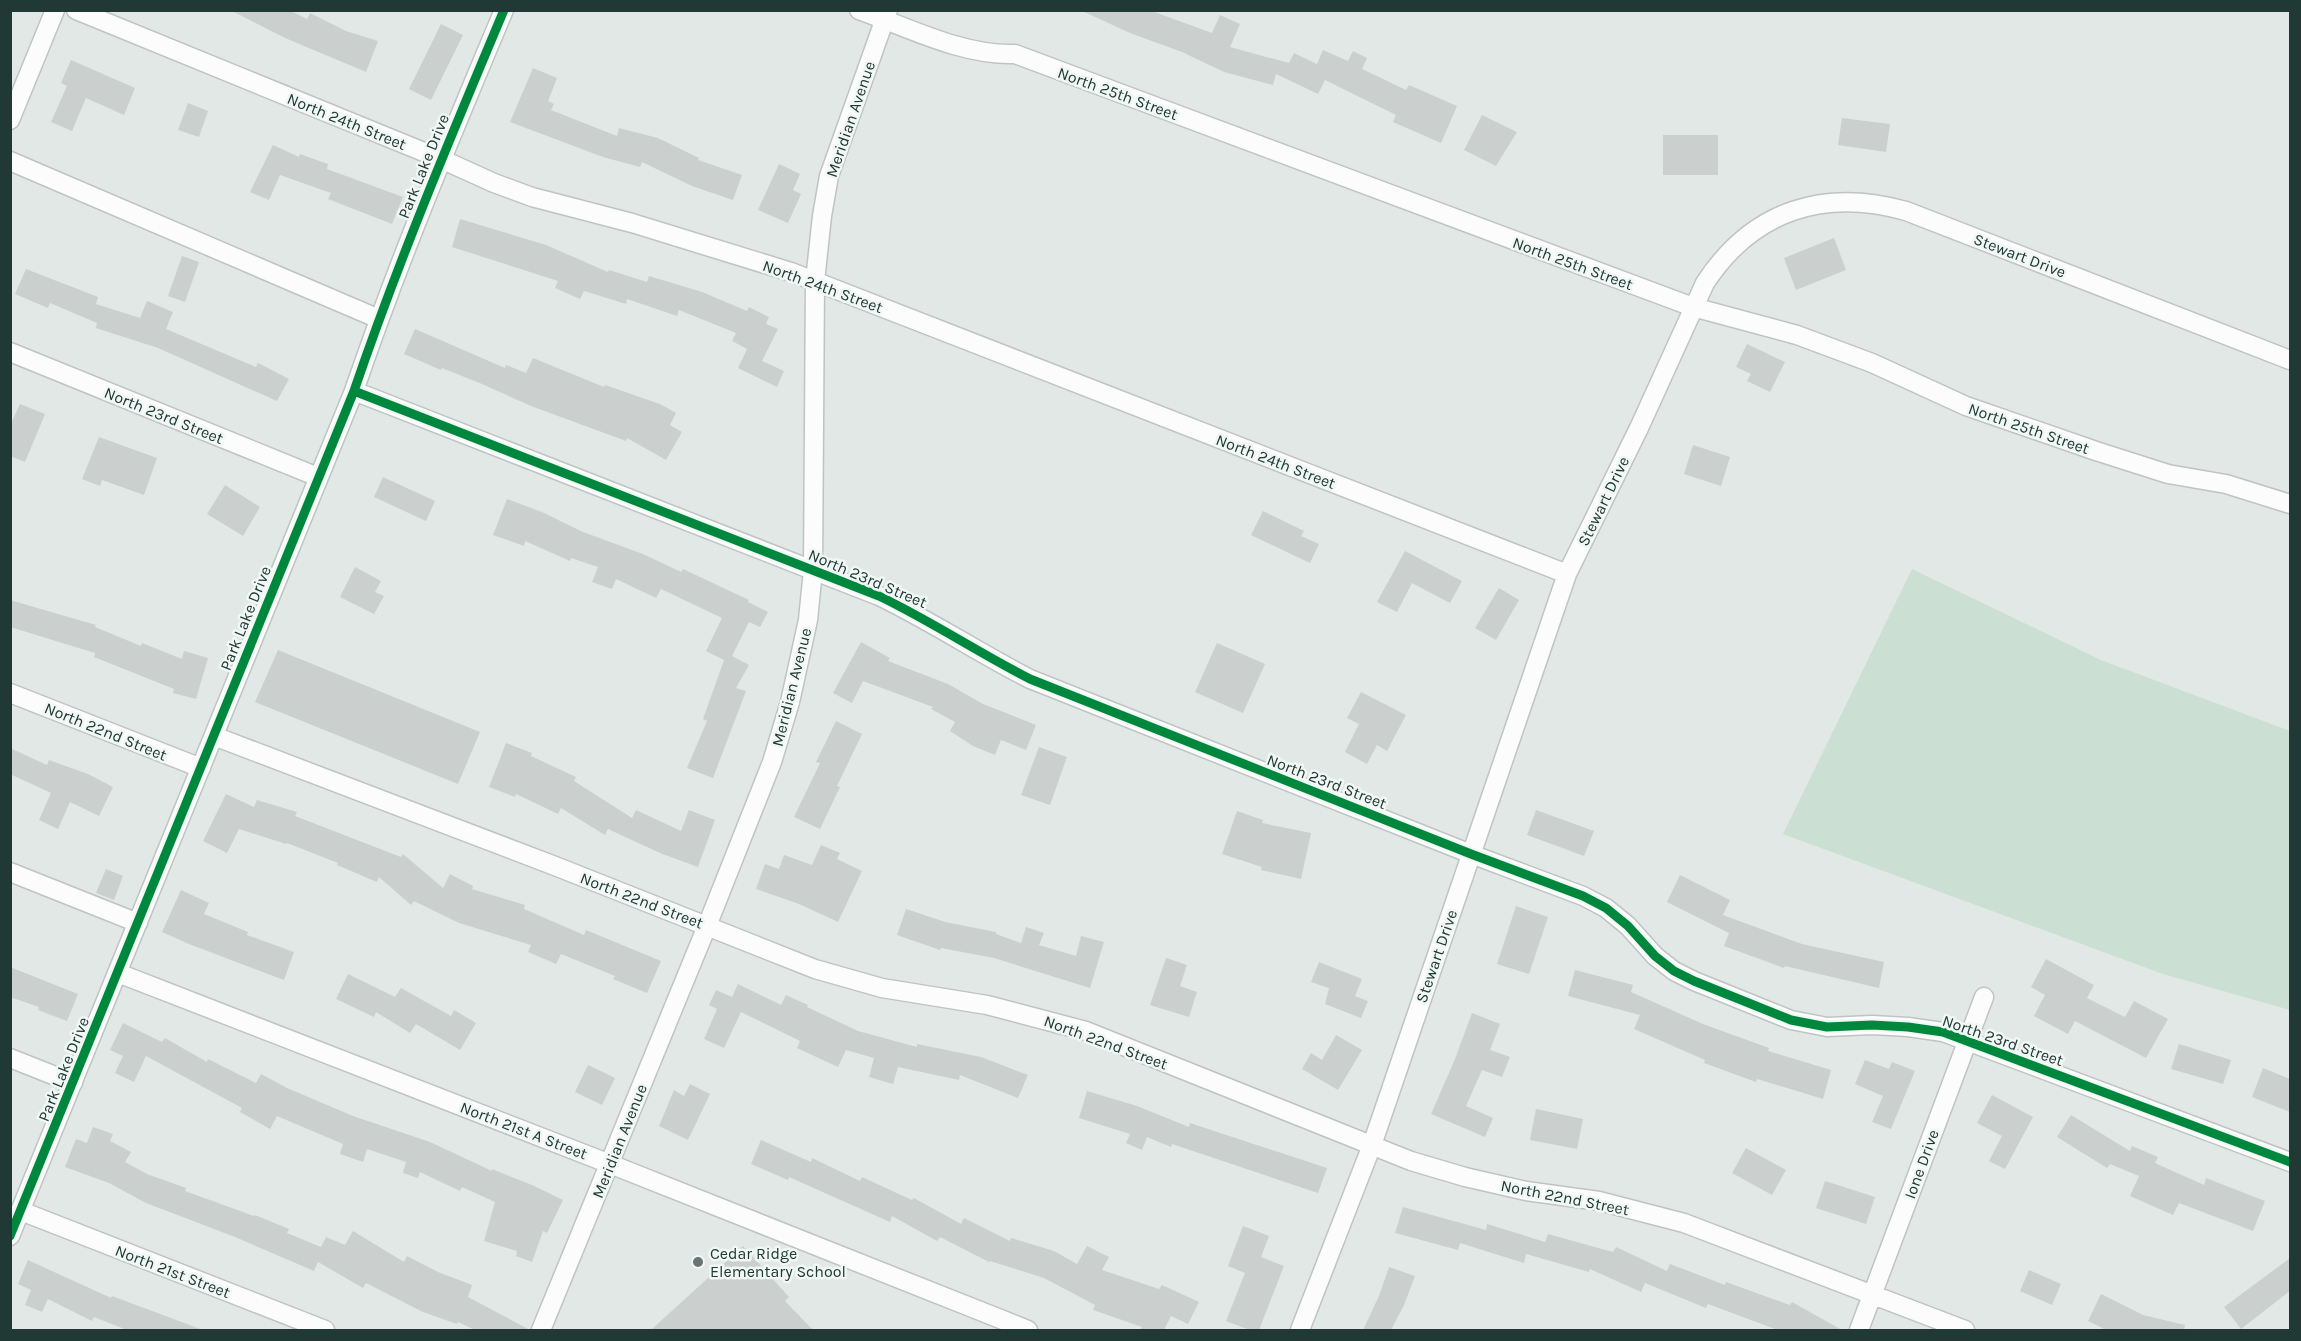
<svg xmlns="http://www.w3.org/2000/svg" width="2301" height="1341" font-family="Karla,sans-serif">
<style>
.green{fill:#cbe0d3}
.building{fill:#cbd0ce}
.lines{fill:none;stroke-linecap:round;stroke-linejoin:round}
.minor-casing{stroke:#bfc4c2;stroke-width:21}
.minor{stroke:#fbfcfb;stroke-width:18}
.cycleway-casing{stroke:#f0f7f4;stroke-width:13}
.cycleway{stroke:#00873e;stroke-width:9}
.poi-dot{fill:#657673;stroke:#f0f7f4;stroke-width:2}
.labels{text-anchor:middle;stroke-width:5;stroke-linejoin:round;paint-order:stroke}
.street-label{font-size:16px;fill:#213935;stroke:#f0f7f4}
.poi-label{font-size:16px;fill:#213935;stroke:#f0f7f4;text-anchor:start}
</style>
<rect width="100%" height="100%" fill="#e2e8e5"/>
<path class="green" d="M1912 569 2101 660 2290 731V1010L2163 974 1783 834Z"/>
<path class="building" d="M230 10H289L307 19 310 13 346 31 378 41 366 72 285 38Z
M1080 10H1149L1212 33 1220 15 1240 24 1230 47 1289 63 1294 53 1317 64 1323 50 1348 61 1353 51 1367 58 1362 69 1406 90 1409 85 1457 106 1441 143 1393 122 1396 115 1325 80 1318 94 1276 74 1273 85 1224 72 1182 52 1130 33Z
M441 24 463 35 431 100 409 89Z
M71 60 135 88 124 115 86 98 72 131 51 122 67 86 61 83Z
M533 68 557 78 548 101 554 104 551 110 617 136 619 128 658 138 699 158 698 160 742 175 733 200 692 186 642 162 640 167 603 157 510 122Z
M188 103 208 111 199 137 178 130Z
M1482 115 1517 132 1496 166 1464 150Z
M1842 118 1890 124 1886 152 1838 145Z
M1663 135H1718V175H1663Z
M273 145 299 157 300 154 328 164 327 169 403 197 392 224 328 199 331 193 280 175 269 200 250 192Z
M779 164 800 174 793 190 801 194 788 223 758 210Z
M460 219 546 245 608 272 609 270 647 282 649 276 702 292 747 311 749 307 769 317 766 324 778 329 762 361 784 371 777 387 738 368 747 349 732 341 736 333 679 310 677 316 627 299 626 304 584 291 580 299 555 288 558 281 452 247Z
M1834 238 1846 270 1796 290 1784 258Z
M182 256 199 262 185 302 168 296Z
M26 269 98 297 96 304 140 318 147 301 173 312 166 329 256 367 258 363 289 379 277 401 158 348 96 328 97 323 50 303 48 308 15 294Z
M415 329 505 368 506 365 526 373 533 358 604 387 605 385 660 404 676 413 670 425 682 432 666 460 627 438 626 441 531 406 482 384 442 368 441 370 404 354Z
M1747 344 1785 362 1770 392 1747 381 1751 374 1736 367Z
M20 404 45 414 25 462 10 456V426Z
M99 437 157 458 144 495 102 480 100 486 82 479Z
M1693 445 1730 457 1721 486 1684 474Z
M383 477 435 501 426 521 374 497Z
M225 485 260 507 243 536 207 514Z
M507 499 542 512 583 532 643 554 681 572 683 569 749 600 748 602 768 612 760 627 749 622 732 656 749 665 736 688 746 691 713 778 687 768 707 721 703 719 724 660 706 651 722 618 661 589 656 598 616 579 612 589 592 582 598 567 571 558 570 561 525 541 524 546 493 535Z
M1263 511 1304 531 1301 536 1319 544 1310 563 1251 535Z
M1405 551 1462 581 1450 603 1412 583 1397 612 1377 602Z
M355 567 381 581 375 592 384 596 374 614 340 597Z
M1499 588 1519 600 1496 640 1475 628Z
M10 600 96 625 95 627 141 646 142 643 182 659 184 651 208 658 196 699 173 693 174 689 94 657 95 653 10 627Z
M861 642 890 658 888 661 948 684 983 704 1036 725 1026 750 1001 740 995 755 973 746 950 731 955 722 931 709 933 707 863 681 852 703 833 693Z
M1217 643 1265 664 1243 713 1195 692Z
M278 650 480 732 458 784 255 702Z
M1361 692 1406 715 1387 751 1377 745 1367 764 1345 752 1359 724 1347 718Z
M836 721 862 734 837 786 840 787 820 829 794 817 820 763 816 762Z
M506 743 532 753 531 756 576 777 574 781 632 818 636 810 681 831 689 810 715 820 698 867 660 853 608 829 605 835 561 808 558 814 516 794 515 797 489 787Z
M1039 747 1067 757 1050 805 1021 795Z
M10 748 47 765 49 760 88 774 113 787 99 816 70 802 58 829 39 820 51 793 10 774Z
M226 794 254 807 257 800 297 812 295 816 401 857 403 854 443 888 450 874 473 886 472 889 525 905 524 909 584 935 586 930 661 961 647 993 613 979 615 976 561 954 556 964 528 952 531 945 459 923 414 901 411 905 379 877 377 882 337 865 338 863 287 843 286 844 239 829 227 853 203 841Z
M1536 810 1594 831 1584 856 1527 835Z
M1237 811 1263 820 1262 823 1311 833 1301 879 1261 870 1262 867 1222 854Z
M821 845 840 853 837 859 862 871 838 922 799 904 756 889 765 864 779 869 784 855 812 865Z
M106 869 123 876 114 900 96 893Z
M1680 875 1730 900 1723 915 1802 944 1884 962 1879 988 1785 966 1784 968 1724 946 1729 933 1667 902Z
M181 890 209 903 204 914 248 932 247 935 294 952 284 980 189 944 162 932Z
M1516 906 1548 917 1529 974 1497 964Z
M906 909 945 922 996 932V934L1021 943 1026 927 1044 933 1039 945 1076 956 1081 936 1104 942 1090 988 994 958 941 948 940 950 897 935Z
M1166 958 1187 965 1180 986 1197 992 1189 1017 1150 1005Z
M2046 959 2094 985 2087 998 2125 1017 2134 1001 2168 1019 2146 1058 2075 1021 2068 1034 2034 1016 2045 995 2031 987Z
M1319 962 1362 979 1355 996 1368 1001 1361 1018 1325 1004 1329 988 1311 982Z
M10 967 78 994 67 1021 38 1010 39 1007 10 997Z
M1575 970 1633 985 1631 992 1703 1024 1769 1048 1768 1051 1831 1070 1823 1099 1757 1079 1756 1082 1704 1063 1705 1060 1634 1029 1640 1015 1568 996Z
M348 974 395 997 401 988 451 1016 454 1010 476 1023 460 1050 416 1024 410 1033 376 1012 374 1017 336 999Z
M738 984 781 1005 786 995 808 1005 807 1007 858 1031 917 1047V1044L981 1057 1028 1075 1018 1098 960 1075 959 1080 898 1067 893 1084 869 1077 874 1058 846 1050 838 1067 797 1048 800 1041 741 1012 724 1048 704 1039 717 1009 709 1005 716 990 732 997Z
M1472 1013 1500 1024 1490 1050 1510 1057 1502 1077 1482 1070 1466 1106 1493 1118 1485 1137 1431 1114 1455 1059Z
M123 1023 162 1042 165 1038 207 1062 208 1059 256 1083 261 1074 287 1088 353 1116 430 1142 492 1171V1169L532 1185 563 1200 547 1233 543 1231 532 1262 516 1256 517 1251 484 1241 495 1202 462 1187 460 1191 420 1172 418 1178 403 1173 406 1162 367 1149 363 1162 340 1154 343 1144 277 1116 270 1129 240 1112 242 1108 146 1056 134 1082 115 1073 123 1056 110 1050Z
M1336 1035 1362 1050 1338 1090 1302 1069 1311 1053 1322 1060Z
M2179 1044 2231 1060 2223 1084 2171 1069Z
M1865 1060 1889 1069 1892 1062 1915 1071 1891 1129 1872 1122 1883 1096 1855 1084Z
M588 1065 615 1078 602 1105 575 1092Z
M2263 1068 2290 1079V1112L2252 1097Z
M690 1084 710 1094 688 1140 659 1126 674 1090 684 1096Z
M1087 1091 1137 1106 1189 1127 1190 1123 1327 1168 1318 1193 1172 1144 1171 1147 1147 1137 1142 1150 1126 1143 1130 1134 1079 1118Z
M1992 1095 2033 1117 2005 1169 1989 1161 2002 1136 1977 1123Z
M1536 1109 1583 1119 1577 1149 1530 1140Z
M2071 1115 2130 1151 2132 1146 2158 1157 2155 1163 2204 1185 2206 1178 2265 1201 2253 1231 2179 1203 2173 1215 2130 1196 2139 1176 2110 1164 2107 1168 2057 1137Z
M93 1127 113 1134 110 1141 131 1152 125 1162 147 1174 186 1188 185 1191 254 1216 255 1215 289 1229 287 1233 321 1247 326 1237 345 1245 353 1231 404 1262 407 1256 438 1272 472 1285 468 1297 530 1330H475L458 1322 457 1324 423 1312 366 1283 363 1288 318 1262 314 1271 235 1237 146 1203 109 1183 65 1167 76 1139 87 1143Z
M761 1140 811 1162 812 1158 860 1181 862 1177 912 1200 914 1198 961 1224 964 1218 1010 1241 1011 1238 1054 1251 1077 1264 1087 1246 1109 1257 1102 1270 1159 1289 1162 1285 1199 1302 1188 1324 1171 1316 1164 1330H1140L1142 1327 1093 1310 1095 1305 1044 1278 990 1261 989 1262 940 1237 937 1241 892 1216 890 1222 789 1177 788 1180 751 1164Z
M1746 1148 1786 1170 1772 1195 1732 1173Z
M1825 1181 1875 1197 1866 1224 1816 1208Z
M1403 1207 1486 1230 1487 1224 1545 1242 1548 1234 1613 1252 1616 1247 1667 1271 1670 1264 1725 1285 1726 1282 1790 1305 1792 1302 1842 1330H1778L1708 1304 1706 1308 1645 1283 1641 1292 1590 1269 1589 1272 1526 1254 1524 1263 1460 1243 1458 1250 1395 1233Z
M1243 1226 1269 1236 1261 1257 1284 1266 1259 1330H1250L1226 1321 1245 1273 1228 1266Z
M743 1246 789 1297 785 1301 813 1330H651Z
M2290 1258V1291L2241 1329 2224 1307Z
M28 1260 111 1298 112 1296 203 1330H127L94 1317 92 1321 48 1299 42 1312 25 1305 31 1290 18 1284Z
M1389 1267 1415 1276 1404 1305 1391 1330H1363L1379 1296Z
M2029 1270 2061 1284 2052 1305 2020 1291Z
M2101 1294 2143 1315 2185 1325 2184 1330H2106L2088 1321Z"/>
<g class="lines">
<defs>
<path id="minor" d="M76 10 441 159 494 183 532 197 632 223 791 272 1567 574
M859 10C907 27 963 56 1015 54L1693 307 1797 335 1872 363 1966 406 2096 451 2168 474 2226 484 2290 504
M10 120 55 10
M10 161 379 319
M10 352 318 477
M354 391 879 596C931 621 979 653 1030 679L1471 854 1583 896 1606 908 1628 926 1655 956 1674 971 1694 981 1791 1020 1827 1027 1872 1025 1908 1027 1943 1032 2290 1162
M10 693 201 768
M214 736 555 866 815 969 882 988 987 1005 1086 1031 1411 1161 1465 1177 1526 1191 1599 1201 1684 1223 1965 1330
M10 872 138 923
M118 973 610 1164 1028 1330
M10 1058 73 1083
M21 1211 325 1330
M10 1236 354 391C398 262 451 136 504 10
M541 1330 707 926 772 762 790 702 808 620 813 570 815 281 822 216 829 176 888 10
M1300 1330 1372 1145 1567 574 1639 428 1705 283C1753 210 1824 188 1906 211L2290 360
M1859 1330 1984 997"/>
</defs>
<use href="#minor" class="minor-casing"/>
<use href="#minor" class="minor"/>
<defs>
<path id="cycleway" d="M354 391 879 596C931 621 979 653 1030 679L1471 854 1583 896 1606 908 1628 926 1655 956 1674 971 1694 981 1791 1020 1827 1027 1872 1025 1908 1027 1943 1032 2290 1162
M10 1236 354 391C398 262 451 136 504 10"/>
</defs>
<use href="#cycleway" class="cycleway-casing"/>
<use href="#cycleway" class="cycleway"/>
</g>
<circle class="poi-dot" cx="698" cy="1262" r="6"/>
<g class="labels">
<g class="street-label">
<text transform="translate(1118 93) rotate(20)" y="6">North 25th Street</text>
<text transform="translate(850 119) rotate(-71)" y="6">Meridian Avenue</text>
<text transform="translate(347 121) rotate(22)" y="6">North 24th Street</text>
<text transform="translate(423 166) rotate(-68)" y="6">Park Lake Drive</text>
<text transform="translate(2020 255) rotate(21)" y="6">Stewart Drive</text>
<text transform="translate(1573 263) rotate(20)" y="6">North 25th Street</text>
<text transform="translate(823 286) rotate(20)" y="6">North 24th Street</text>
<text transform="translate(164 415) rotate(22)" y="6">North 23rd Street</text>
<text transform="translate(2029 428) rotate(19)" y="6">North 25th Street</text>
<text transform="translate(1276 461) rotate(21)" y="6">North 24th Street</text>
<text transform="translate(1603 501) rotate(-64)" y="6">Stewart Drive</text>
<text transform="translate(868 578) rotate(23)" y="6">North 23rd Street</text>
<text transform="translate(245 618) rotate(-68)" y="6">Park Lake Drive</text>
<text transform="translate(791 687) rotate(-76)" y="6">Meridian Avenue</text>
<text transform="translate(106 731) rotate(22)" y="6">North 22nd Street</text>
<text transform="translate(1327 781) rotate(21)" y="6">North 23rd Street</text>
<text transform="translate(642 900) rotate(21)" y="6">North 22nd Street</text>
<text transform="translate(1436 956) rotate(-71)" y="6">Stewart Drive</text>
<text transform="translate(2003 1040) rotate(19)" y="6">North 23rd Street</text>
<text transform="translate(1106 1042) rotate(20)" y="6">North 22nd Street</text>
<text transform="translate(63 1069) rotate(-68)" y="6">Park Lake Drive</text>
<text transform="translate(524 1130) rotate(21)" y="6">North 21st A Street</text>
<text transform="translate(619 1141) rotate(-68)" y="6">Meridian Avenue</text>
<text transform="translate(1921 1164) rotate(-70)" y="6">Ione Drive</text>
<text transform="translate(1565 1197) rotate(11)" y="6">North 22nd Street</text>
<text transform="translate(173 1271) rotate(21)" y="6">North 21st Street</text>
</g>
<g class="poi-label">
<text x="710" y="1259">Cedar Ridge<tspan x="710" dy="18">Elementary School</tspan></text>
</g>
</g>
<rect width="2301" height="1341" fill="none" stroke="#213935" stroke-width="24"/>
</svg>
